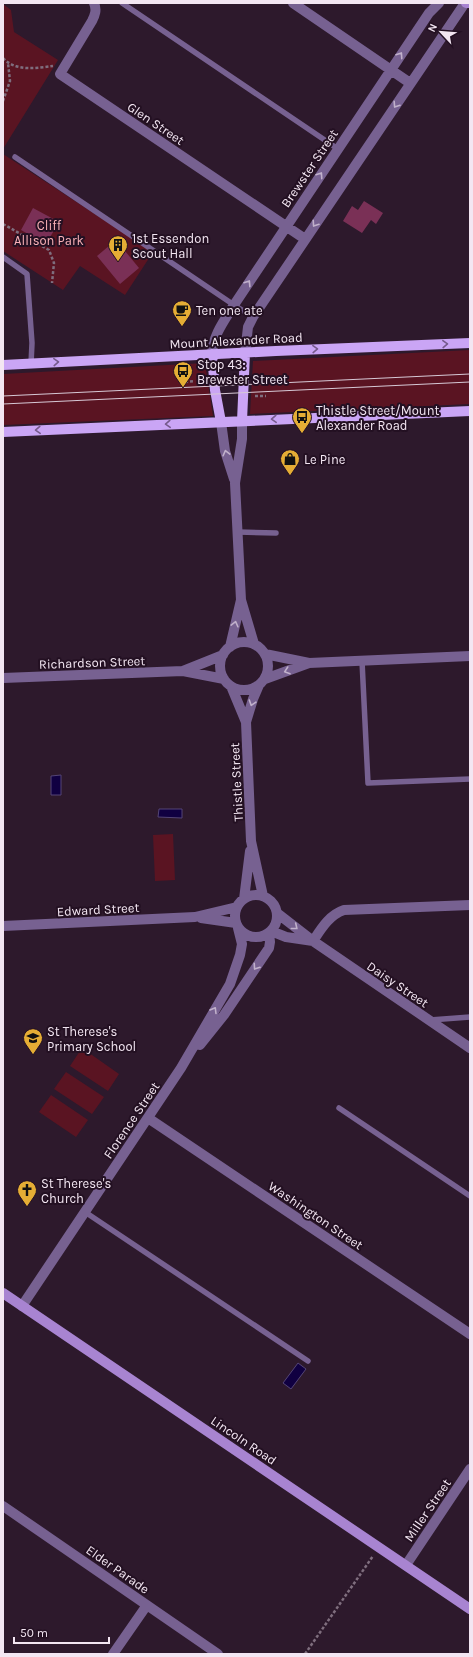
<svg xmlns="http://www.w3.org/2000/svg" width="473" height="1657" font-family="Karla,sans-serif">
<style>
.green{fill:#5a1422}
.water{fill:#100041;stroke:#544576}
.building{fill:#7a3056}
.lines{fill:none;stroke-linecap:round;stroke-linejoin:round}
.path{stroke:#7f6e7e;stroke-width:2.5;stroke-dasharray:3 2;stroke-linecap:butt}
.lane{stroke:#776191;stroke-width:5.5}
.street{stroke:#776191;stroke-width:10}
.secondary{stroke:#a884d1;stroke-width:10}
.primary{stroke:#caa5f5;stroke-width:10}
.tram{stroke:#d7c9d6;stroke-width:1}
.oneway{stroke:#c1b1cb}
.oneway2{stroke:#765a8c}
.labels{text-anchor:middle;stroke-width:4;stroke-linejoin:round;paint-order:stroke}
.street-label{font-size:13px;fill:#f3e6f2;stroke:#231022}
.park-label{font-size:13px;fill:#fab1b7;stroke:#231022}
.poi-label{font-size:13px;fill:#f3e6f2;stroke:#231022;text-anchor:start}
</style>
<rect width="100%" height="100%" fill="#2d192c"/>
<path class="green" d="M3 4 11 10 14 32 58 60 3 149Z
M3 154 153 252 125 295 80 266 63 290 3 251Z
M470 350V404L250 414 253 361Z
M205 363 213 416 3 425V374Z
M173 834 175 880 155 881 153 835Z
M82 1048 119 1074 108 1091 70 1066Z
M66 1072 104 1097 92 1114 54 1089Z
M51 1095 88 1120 76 1137 39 1112Z"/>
<path class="water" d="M61 775V795H51V776Z
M159 809H182V818L158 817Z
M298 1363 306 1369 291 1389 283 1383Z"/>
<path class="building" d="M364 201 383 213 376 224 371 220 362 233 343 221 352 206 358 210Z
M33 208 59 222 46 244 21 230Z
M116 240 139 268 120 284 97 256Z"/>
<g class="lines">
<path class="path" d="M3 58C16 72 37 68 53 66
M3 101 10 81 8 63
M3 224 49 250 54 263 52 283
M185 382 195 381
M255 396H266
M305 1654 373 1556"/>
<path class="lane" d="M122 3 338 149
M15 157 234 305 253 317
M3 257 27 274 32 343 31 364
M238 532 276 533
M362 661 368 783 470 779
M430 1020 470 1017
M339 1108 470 1196
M85 1212 308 1361"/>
<path class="street" d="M94 3C97 10 95 15 92 21L60 74 305 239
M293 3 410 83
M245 353 248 327 253 317 465 3
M212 354C213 335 224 321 234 305L429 13 439 3
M242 421V439L235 483 241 600 254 644
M221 422 225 451 234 479
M220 666a24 24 0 1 1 48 0a24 24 0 1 1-48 0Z
M230 647 241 600
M265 654 309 663 470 656
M183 671 223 655
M3 678 183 671 224 679
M265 679 309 663
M259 685 253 699 246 722 251 841 263 896
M231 686 246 722
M235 916a21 21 0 1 1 42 0a21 21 0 1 1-42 0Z
M244 899 250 851
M277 913 313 941 470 1048
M201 918 236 923
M3 926 195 917 237 907
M271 931 286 937 313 941
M313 941C321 929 329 915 344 910L470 905
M200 1045 224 1015 269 948 270 942 269 933
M148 1118 470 1334
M22 1306 181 1068 230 984 240 955 242 944 238 928
M3 1506 218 1654
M406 1565 470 1469
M113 1654 147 1605"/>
<path class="secondary" d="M466 3H470
M3 1293 470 1609"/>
<path class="primary" d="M212 354 215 390 221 422
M3 365 276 351 470 343
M242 421 245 353
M3 432 470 411"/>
<path class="tram" d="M3 396 470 374
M3 404 470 382"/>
</g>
<defs><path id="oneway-chevron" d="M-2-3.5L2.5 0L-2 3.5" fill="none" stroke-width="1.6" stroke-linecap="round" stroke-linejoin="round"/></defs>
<g class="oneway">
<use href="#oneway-chevron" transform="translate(400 55) rotate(-56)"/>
<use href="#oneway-chevron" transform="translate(396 105) rotate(123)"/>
<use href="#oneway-chevron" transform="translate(320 175) rotate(-56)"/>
<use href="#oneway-chevron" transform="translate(315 224) rotate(124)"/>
<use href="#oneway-chevron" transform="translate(248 283) rotate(-57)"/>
<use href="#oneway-chevron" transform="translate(226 453) rotate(-104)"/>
<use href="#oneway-chevron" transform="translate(235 624) rotate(-76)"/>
<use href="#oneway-chevron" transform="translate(287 671) rotate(161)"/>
<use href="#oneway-chevron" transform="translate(252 703) rotate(108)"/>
<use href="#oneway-chevron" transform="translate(295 927) rotate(39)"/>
<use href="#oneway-chevron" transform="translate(256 967) rotate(124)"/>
<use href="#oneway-chevron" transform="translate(214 1010) rotate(-59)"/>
</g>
<g class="oneway2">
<use href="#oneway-chevron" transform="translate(445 344) rotate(-2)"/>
<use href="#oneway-chevron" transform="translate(315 349) rotate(-2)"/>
<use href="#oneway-chevron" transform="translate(56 362) rotate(-3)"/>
<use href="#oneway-chevron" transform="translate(274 419) rotate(177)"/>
<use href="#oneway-chevron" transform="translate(168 424) rotate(177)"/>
<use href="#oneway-chevron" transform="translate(38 430) rotate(177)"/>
</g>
<defs>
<symbol id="building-pin" viewBox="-11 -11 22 30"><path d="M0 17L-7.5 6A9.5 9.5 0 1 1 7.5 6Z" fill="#e5ad35" stroke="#231022"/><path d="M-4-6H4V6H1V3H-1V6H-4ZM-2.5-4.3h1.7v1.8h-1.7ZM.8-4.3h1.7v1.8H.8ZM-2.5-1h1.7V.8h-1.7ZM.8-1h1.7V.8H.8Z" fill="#111"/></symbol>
<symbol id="cafe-pin" viewBox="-11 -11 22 30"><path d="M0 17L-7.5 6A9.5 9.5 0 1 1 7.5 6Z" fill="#e5ad35" stroke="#231022"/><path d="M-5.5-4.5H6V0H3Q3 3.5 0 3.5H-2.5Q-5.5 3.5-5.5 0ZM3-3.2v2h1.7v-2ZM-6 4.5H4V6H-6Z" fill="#111"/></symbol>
<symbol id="bus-pin" viewBox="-11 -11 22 30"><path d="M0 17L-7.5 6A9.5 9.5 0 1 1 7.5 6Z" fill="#e5ad35" stroke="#231022"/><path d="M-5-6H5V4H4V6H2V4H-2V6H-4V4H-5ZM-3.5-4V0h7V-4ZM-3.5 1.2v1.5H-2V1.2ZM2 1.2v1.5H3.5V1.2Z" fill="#111"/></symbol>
<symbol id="shop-pin" viewBox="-11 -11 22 30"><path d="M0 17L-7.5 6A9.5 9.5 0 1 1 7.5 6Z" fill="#e5ad35" stroke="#231022"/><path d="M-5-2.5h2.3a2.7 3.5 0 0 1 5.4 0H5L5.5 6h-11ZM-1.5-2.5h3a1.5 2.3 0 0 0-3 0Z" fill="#111"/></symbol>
<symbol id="school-pin" viewBox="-11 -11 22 30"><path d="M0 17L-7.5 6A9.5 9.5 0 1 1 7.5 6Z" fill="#e5ad35" stroke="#231022"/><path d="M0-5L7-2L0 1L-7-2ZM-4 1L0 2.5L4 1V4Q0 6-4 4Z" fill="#111"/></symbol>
<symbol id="church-pin" viewBox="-11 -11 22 30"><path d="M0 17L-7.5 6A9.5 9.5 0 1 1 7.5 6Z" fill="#e5ad35" stroke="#231022"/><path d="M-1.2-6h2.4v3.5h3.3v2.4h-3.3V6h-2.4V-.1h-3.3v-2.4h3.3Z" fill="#111"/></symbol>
</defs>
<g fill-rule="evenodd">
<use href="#building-pin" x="107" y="234" width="22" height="30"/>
<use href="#cafe-pin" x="171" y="299" width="22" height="30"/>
<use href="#bus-pin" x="172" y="360" width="22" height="30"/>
<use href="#bus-pin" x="291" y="406" width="22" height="30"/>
<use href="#shop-pin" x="279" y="448" width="22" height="30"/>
<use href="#school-pin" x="22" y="1027" width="22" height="30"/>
<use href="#church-pin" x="16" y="1179" width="22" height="30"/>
</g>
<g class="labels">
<g class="street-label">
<text transform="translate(156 123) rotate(34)" y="5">Glen Street</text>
<text transform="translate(309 168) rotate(-56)" y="5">Brewster Street</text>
<text transform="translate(236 340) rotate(-3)" y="5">Mount Alexander Road</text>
<text transform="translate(92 662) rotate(-2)" y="5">Richardson Street</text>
<text transform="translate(236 782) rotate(-93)" y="5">Thistle Street</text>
<text transform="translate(98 909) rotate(-3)" y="5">Edward Street</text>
<text transform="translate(398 984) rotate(34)" y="5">Daisy Street</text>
<text transform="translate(131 1120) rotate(-56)" y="5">Florence Street</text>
<text transform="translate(316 1215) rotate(34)" y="5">Washington Street</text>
<text transform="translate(244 1440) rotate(34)" y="5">Lincoln Road</text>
<text transform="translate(427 1510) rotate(-56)" y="5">Miller Street</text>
<text transform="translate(118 1569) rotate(35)" y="5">Elder Parade</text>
</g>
<g class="park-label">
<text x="49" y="230">Cliff<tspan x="49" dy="15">Allison Park</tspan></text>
</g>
<g class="poi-label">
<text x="132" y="243">1st Essendon<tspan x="132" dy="15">Scout Hall</tspan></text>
<text x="196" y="315">Ten one ate</text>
<text x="197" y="369">Stop 43:<tspan x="197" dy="15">Brewster Street</tspan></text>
<text x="316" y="415">Thistle Street/Mount<tspan x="316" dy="15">Alexander Road</tspan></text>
<text x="304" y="464">Le Pine</text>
<text x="47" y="1036">St Therese's<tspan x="47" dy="15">Primary School</tspan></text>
<text x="41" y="1188">St Therese's<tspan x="41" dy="15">Church</tspan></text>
</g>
</g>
<rect width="473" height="1657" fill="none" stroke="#f3e6f2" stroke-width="8"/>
<g transform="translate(441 32) rotate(296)" stroke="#231022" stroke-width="3" paint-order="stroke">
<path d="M0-3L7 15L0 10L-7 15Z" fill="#f3e6f2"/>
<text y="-6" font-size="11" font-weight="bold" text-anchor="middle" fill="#f3e6f2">N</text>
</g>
<path d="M14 1637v6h95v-6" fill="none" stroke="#f3e6f2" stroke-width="2"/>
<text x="20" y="1637" font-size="12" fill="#f3e6f2" stroke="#231022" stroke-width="3" paint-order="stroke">50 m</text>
</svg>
